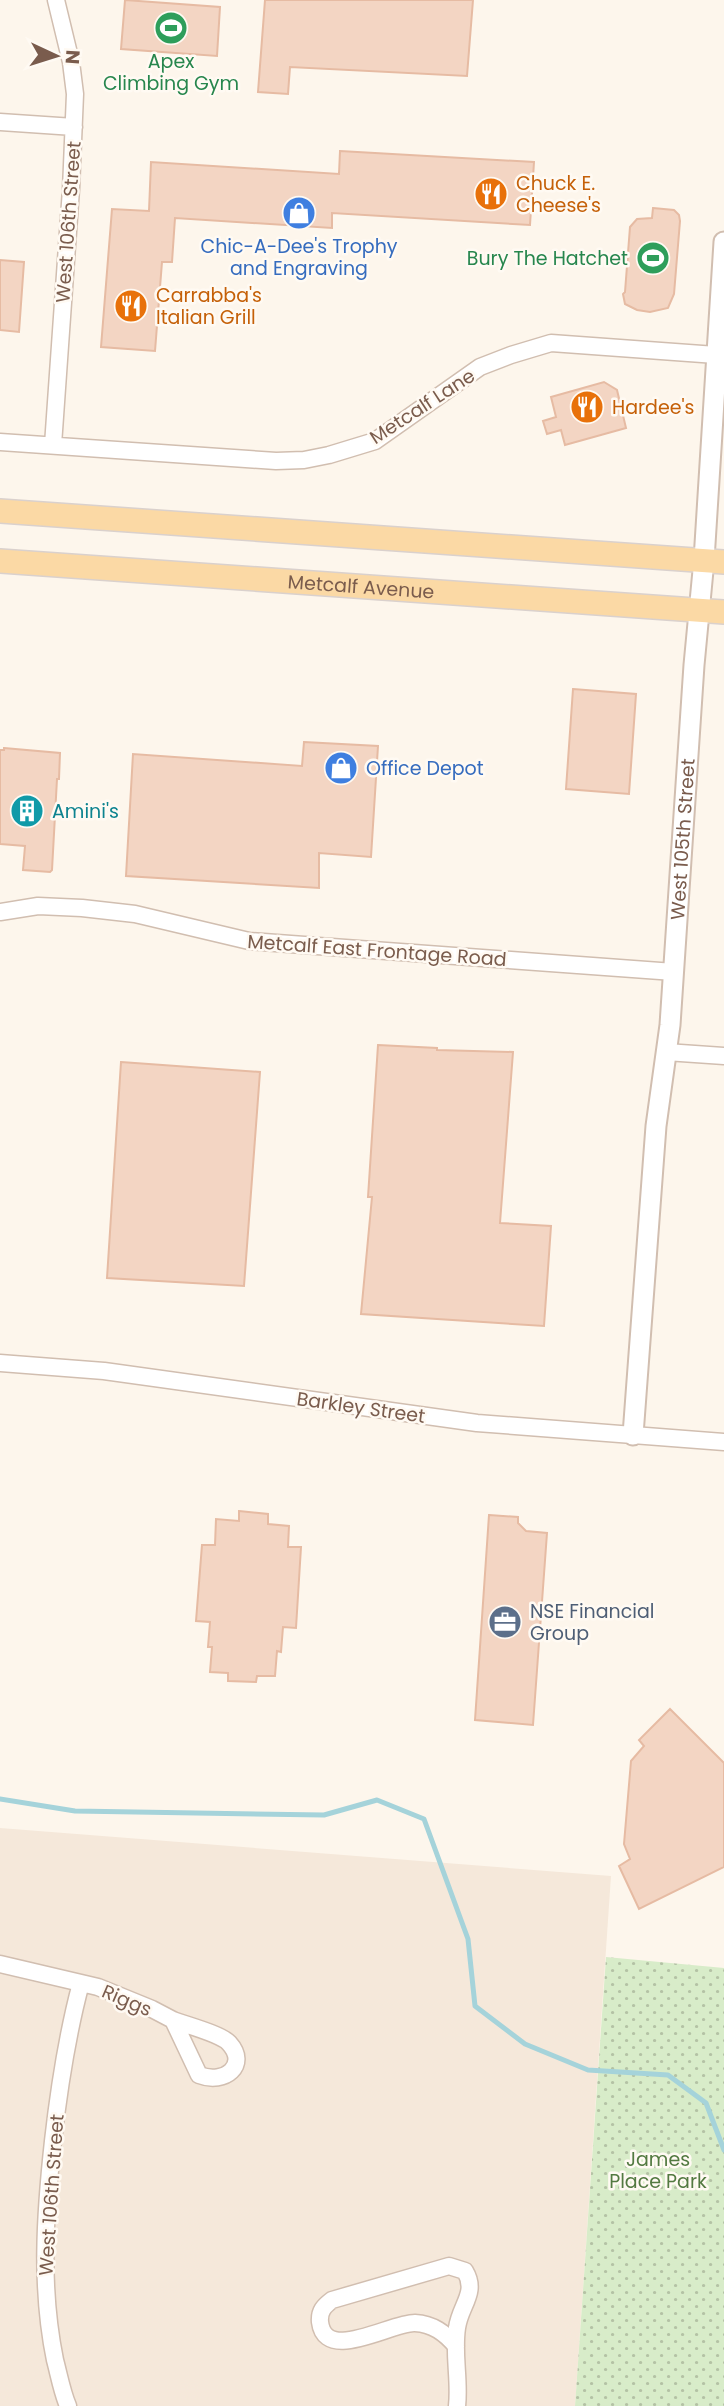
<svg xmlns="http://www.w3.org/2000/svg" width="724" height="2406" font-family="Poppins,sans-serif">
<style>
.residential{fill:#f5e8da}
.park{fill:url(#park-dots)}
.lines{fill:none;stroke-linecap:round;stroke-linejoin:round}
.stream{stroke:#a5d3da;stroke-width:5}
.building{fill:#f3d5c3;stroke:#e6bba3;stroke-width:2}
.minor-casing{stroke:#d1beb0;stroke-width:19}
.tertiary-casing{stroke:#d1beb0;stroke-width:23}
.primary-casing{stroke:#dad1cd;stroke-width:26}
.minor{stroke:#fff;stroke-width:16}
.tertiary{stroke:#fff;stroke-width:19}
.primary{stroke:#fbd9a5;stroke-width:23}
.labels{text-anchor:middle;stroke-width:5;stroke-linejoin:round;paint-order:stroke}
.leisure-label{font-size:19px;fill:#27864d;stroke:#fffaf3}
.food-label{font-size:19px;fill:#c56008;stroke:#fffaf3;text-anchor:start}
.street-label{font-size:19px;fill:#7a5c4d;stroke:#fffaf3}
.shop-label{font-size:19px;fill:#366cbe;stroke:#fffaf3}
.culture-label{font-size:19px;fill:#0d838f;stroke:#fffaf3;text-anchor:start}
.service-label{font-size:19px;fill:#4e5e75;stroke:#fffaf3;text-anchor:start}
.park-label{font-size:19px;fill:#537a41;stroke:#fffaf3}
</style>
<defs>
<pattern id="park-dots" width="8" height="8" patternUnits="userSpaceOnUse" patternTransform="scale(1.75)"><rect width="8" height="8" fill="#d8ecc9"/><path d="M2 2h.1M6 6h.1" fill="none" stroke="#b4c2a5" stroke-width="1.8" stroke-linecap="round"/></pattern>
</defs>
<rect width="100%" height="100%" fill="#fdf6ec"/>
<path class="residential" d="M0 1828 611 1876 575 2406H0Z"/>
<path class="park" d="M606 1957 724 1968V2406H575Z"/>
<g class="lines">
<path class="stream" d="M0 1799 75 1811 324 1815 377 1800 424 1819 468 1939 475 2006 525 2044 588 2070 668 2075 706 2103 724 2150"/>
</g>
<path class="building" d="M125 0 220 7 217 56 121 49Z
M265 0H473L467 76 290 67 288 94 258 92Z
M340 151 534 162 530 225 332 213V228L175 218 172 262H162L155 351 101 347 112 209 149 211 151 162 339 174Z
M653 208 674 210 679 215 680 221 674 294 668 308 650 312 637 310 625 304 623 294 625 292 630 227 637 219 652 218Z
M0 260 24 262 19 332 0 330Z
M604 382 617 390 626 428 565 445 561 430 547 434 543 421 556 417 551 397Z
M573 689 636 694 629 794 566 789Z
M304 742 378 746 371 857 319 853V888L126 876 133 754 302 766Z
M4 748 60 753 59 779H57L52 870 50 872 23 870 25 846 0 844V750H4Z
M378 1045 437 1048V1050L513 1052 500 1223 551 1226 544 1326 361 1314 372 1197H368Z
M121 1062 260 1072 244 1286 107 1278Z
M239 1511 268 1514V1524L289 1526 288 1547H301L296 1628 283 1627 281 1652 277 1651 275 1676H257L256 1682 228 1681V1673L210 1672 212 1647H208L210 1622 196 1621 202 1545H215L216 1519 239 1521Z
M489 1515 518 1517V1523L526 1531 547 1533 533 1725 475 1720Z
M670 1709 724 1763V1867L639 1909 619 1866 630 1859 624 1844 631 1761 644 1746 639 1740Z"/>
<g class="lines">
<defs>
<path id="minor" d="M0 122 74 127
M0 442 276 461 304 460 329 455 375 441 480 367 511 355 551 343 716 355
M53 445 71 189 75 94 71 62 56 0
M0 912 38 906 82 908 135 914 249 941 674 972
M666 1052 724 1056
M0 1363 104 1371 477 1423 724 1442
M0 1964 98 1987 152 2009 173 2020 199 2075C225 2085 249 2065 229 2043 221 2034 186 2025 173 2020
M456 2346C445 2333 433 2324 415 2323 392 2322 325 2364 320 2322 319 2311 324 2306 332 2300L449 2266 465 2271C478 2293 460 2305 457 2328 453 2354 460 2380 457 2406
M68 2406C62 2392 59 2375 55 2360 40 2287 45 2214 53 2141 59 2088 67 2035 81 1983"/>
<g id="tertiary">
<path id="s1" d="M633 1435 656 1126 670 1025 694 665 704 560 724 242"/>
</g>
<g id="primary">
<path d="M0 511 724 562"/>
<path id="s2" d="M0 561 724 612"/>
</g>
</defs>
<use href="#minor" class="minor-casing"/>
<use href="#tertiary" class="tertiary-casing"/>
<use href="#primary" class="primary-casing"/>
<use href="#minor" class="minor"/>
<use href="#tertiary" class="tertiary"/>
<use href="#primary" class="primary"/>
</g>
<defs>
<symbol id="stadium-disc" viewBox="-11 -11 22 22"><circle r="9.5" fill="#2e9e5b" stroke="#fffaf3"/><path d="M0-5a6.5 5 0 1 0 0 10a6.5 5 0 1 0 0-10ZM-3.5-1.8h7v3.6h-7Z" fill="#fff"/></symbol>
<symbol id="restaurant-disc" viewBox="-11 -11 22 22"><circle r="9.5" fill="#e8710a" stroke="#fffaf3"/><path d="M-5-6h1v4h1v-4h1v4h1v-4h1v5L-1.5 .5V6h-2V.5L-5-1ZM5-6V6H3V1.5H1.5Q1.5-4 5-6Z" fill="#fff"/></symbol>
<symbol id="shop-disc" viewBox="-11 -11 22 22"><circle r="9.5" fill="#3f7fe0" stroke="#fffaf3"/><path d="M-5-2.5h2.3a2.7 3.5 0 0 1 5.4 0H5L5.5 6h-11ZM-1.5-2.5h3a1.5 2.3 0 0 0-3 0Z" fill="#fff"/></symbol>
<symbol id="building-disc" viewBox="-11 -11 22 22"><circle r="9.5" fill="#0f9aa8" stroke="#fffaf3"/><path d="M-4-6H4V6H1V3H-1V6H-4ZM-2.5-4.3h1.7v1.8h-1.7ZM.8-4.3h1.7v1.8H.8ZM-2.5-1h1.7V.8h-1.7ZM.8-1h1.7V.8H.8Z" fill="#fff"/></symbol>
<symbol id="office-disc" viewBox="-11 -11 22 22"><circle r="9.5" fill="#5c6f8a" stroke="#fffaf3"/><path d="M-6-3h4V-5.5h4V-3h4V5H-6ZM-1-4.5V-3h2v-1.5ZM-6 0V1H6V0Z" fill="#fff"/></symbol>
</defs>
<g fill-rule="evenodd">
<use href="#stadium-disc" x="152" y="9" width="38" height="38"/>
<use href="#restaurant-disc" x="472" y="175" width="38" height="38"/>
<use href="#shop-disc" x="280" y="194" width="38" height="38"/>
<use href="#stadium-disc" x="634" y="239" width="38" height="38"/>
<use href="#restaurant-disc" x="112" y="287" width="38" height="38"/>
<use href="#restaurant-disc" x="568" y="388" width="38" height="38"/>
<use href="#shop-disc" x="322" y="749" width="38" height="38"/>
<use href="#building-disc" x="8" y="792" width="38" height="38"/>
<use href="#office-disc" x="486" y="1603" width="38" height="38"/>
</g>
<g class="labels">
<g class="leisure-label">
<text x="171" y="68">Apex<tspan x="171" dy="22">Climbing Gym</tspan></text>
<text x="628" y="265" text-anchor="end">Bury The Hatchet</text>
</g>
<g class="food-label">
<text x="516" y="190">Chuck E.<tspan x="516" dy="22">Cheese's</tspan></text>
<text x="156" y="302">Carrabba's<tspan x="156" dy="22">Italian Grill</tspan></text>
<text x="612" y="414">Hardee's</text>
</g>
<g class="street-label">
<text transform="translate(68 222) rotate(-86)" y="7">West 106th Street</text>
<text transform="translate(422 406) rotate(-33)" y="7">Metcalf Lane</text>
<text dy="7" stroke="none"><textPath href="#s2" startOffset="362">Metcalf Avenue</textPath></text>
<text dy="7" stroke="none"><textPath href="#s1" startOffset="598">West 105th Street</textPath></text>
<text transform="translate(377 950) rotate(4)" y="7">Metcalf East Frontage Road</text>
<text transform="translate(361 1407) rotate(8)" y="7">Barkley Street</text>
<text transform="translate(127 2000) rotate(23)" y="7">Riggs</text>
<text transform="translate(51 2195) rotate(-86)" y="7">West 106th Street</text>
</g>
<g class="shop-label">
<text x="299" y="253">Chic-A-Dee's Trophy<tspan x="299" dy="22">and Engraving</tspan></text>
<text x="366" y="775" text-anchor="start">Office Depot</text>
</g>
<g class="culture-label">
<text x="52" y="818">Amini's</text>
</g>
<g class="service-label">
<text x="530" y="1618">NSE Financial<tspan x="530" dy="22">Group</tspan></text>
</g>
<g class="park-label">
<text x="658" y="2166">James<tspan x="658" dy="22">Place Park</tspan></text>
</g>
</g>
<g transform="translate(56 56) rotate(94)" stroke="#fffaf3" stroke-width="5" paint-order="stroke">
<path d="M0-5L12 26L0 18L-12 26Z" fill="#7a5c4d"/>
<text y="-10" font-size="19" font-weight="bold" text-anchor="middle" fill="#7a5c4d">N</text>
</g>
</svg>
